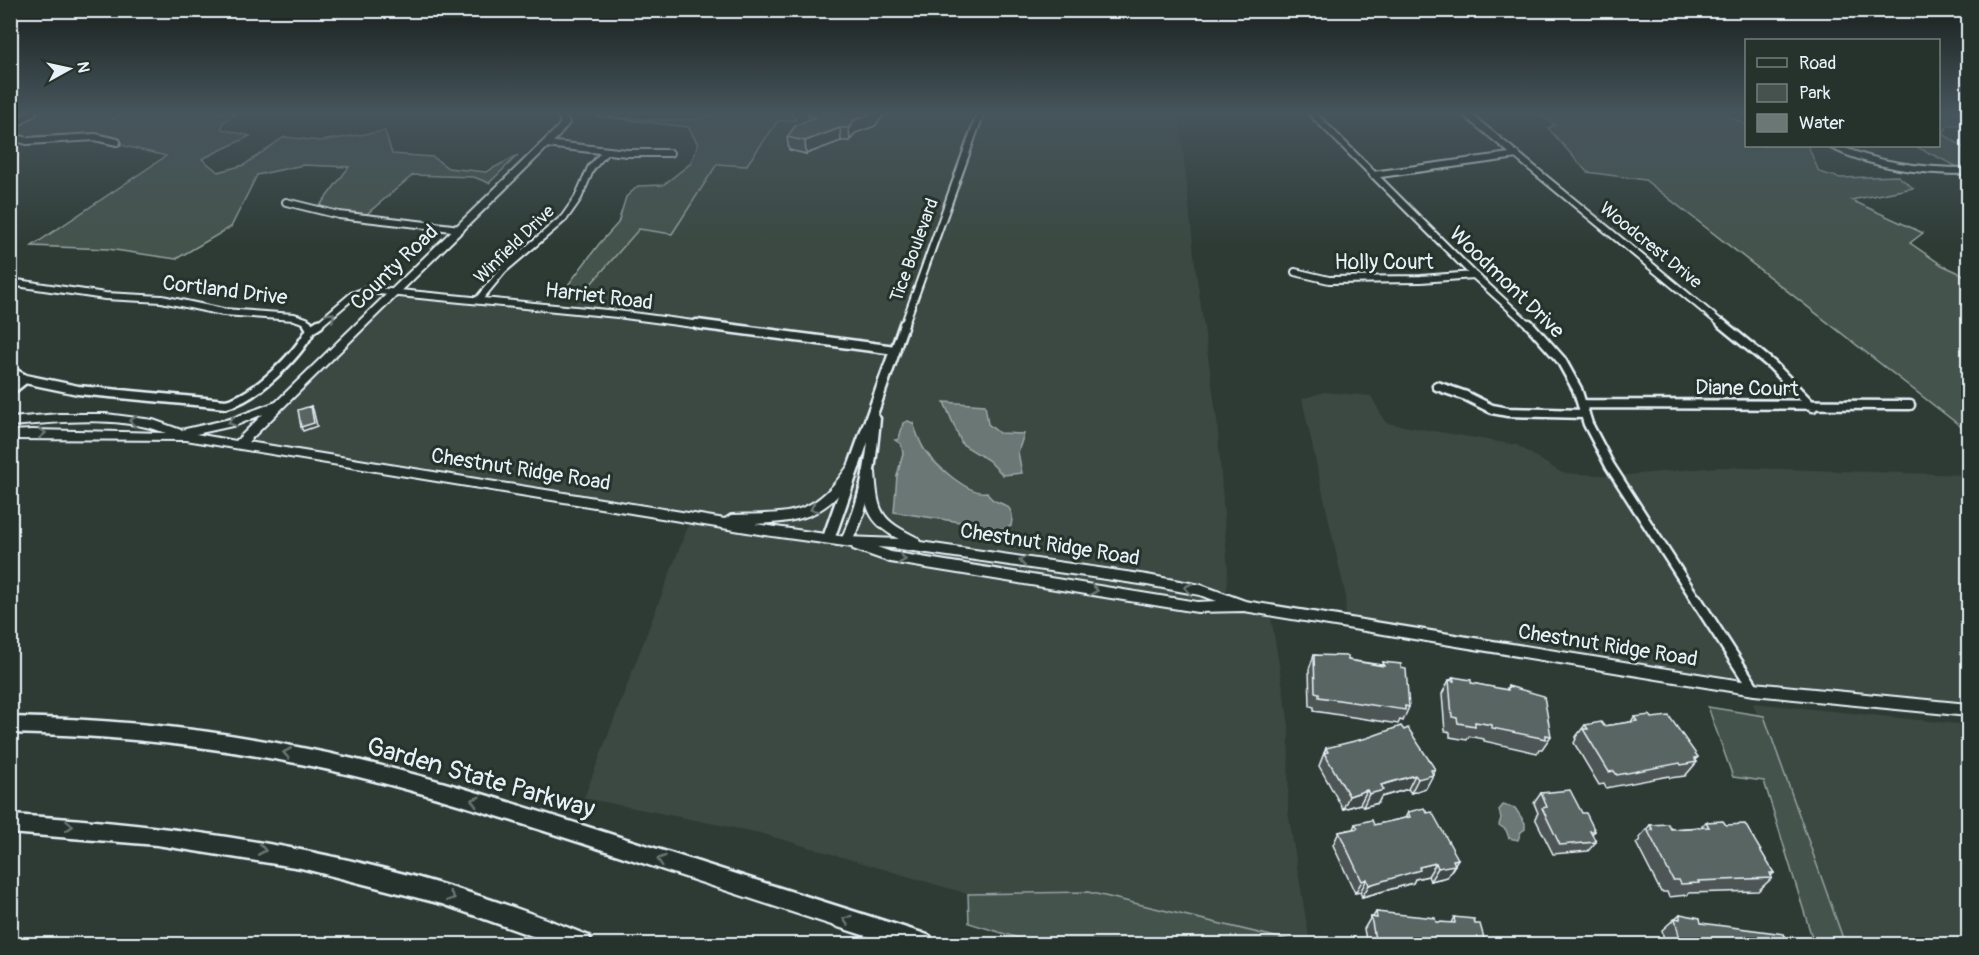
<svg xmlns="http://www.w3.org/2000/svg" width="1979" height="955" font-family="Pangolin,sans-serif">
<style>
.built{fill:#3b4843}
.green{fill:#45524e;stroke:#96a2a3;stroke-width:1.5}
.water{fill:#6b7775;stroke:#9da8a9;stroke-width:1.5}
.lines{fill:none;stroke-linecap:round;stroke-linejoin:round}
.minor-far2-casing{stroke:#e8f1f8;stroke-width:10}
.minor-far1-casing{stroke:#e8f1f8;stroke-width:13}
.minor-casing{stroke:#e8f1f8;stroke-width:15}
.tertiary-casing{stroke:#e8f1f8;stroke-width:5}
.secondary-casing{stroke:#e8f1f8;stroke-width:4}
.motorway-casing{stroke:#e8f1f8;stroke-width:5}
.minor-far2{stroke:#26332d;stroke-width:6}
.minor-far1{stroke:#26332d;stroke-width:8}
.minor{stroke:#26332d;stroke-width:10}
.tertiary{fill:#26332d;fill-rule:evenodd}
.secondary{fill:#26332d;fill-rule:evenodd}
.motorway{fill:#26332d;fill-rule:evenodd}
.wall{fill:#4d5755;stroke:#e8f1f8;stroke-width:1.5}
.shaded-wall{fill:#3e4745;stroke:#e8f1f8;stroke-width:1.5}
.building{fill:#596563;stroke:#e8f1f8;stroke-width:1.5}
.oneway{stroke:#6a7674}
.labels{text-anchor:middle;stroke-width:6;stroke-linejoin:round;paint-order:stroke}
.far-street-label{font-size:18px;fill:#e8f1f8;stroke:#26332d}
.street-label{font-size:21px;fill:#e8f1f8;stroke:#26332d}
.near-street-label{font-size:26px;fill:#e8f1f8;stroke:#26332d}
</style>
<rect width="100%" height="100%" fill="#2e3b35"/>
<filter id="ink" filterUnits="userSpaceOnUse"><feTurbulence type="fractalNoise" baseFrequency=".0167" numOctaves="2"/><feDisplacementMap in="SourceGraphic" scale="12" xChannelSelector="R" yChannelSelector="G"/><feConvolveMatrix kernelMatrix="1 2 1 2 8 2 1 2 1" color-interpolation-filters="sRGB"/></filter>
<g filter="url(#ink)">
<path class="built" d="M717 112H1179L1195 264 1217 420 1228 572 1226 603 1270 611 1289 725 1288 812 1310 944H1297L1292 941 1088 892 968 894 760 833 584 798 691 518 238 445 397 292 570 309 639 229 672 234 717 164Z
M1324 392 1371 396 1386 423 1517 445 1562 473 1616 476 1718 467 1968 475V710L1877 702 1346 623 1345 593 1302 399Z
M1753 703 1968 725V944H1835Z"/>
<path class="green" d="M11 112 27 116 35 112H104L112 119 130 112H240L223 122 222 129 250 136 202 159 218 172 244 165 284 137 320 141 385 131 392 154 433 157 448 168 486 172 518 155 489 183 474 177 413 175 362 218 315 212 349 167 303 165 257 175 231 227 176 259 108 249 32 246 166 156 88 137 21 140 11 132Z
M717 112H790L796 120 778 121 746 166 717 164 672 234 639 229 583 293 559 297 599 244 618 223 626 197 638 186 663 185 691 163 698 144 688 127 596 116C620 117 701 127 717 112Z
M1537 112H1722L1746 125V146H1808L1819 172 1840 178 1898 176 1913 188 1851 200 1923 233 1910 243 1942 265 1968 277V432L1645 180 1587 172 1548 128 1555 125Z
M1939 112H1968V125H1948L1943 134 1968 150V172L1915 146H1938Z
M1708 707 1764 716 1845 944H1814L1764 781 1733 777Z
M1088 892 1292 941 1297 944H1038L969 923 968 894Z"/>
<path class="water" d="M944 402 985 405 988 424 999 433 1024 434 1018 452 1022 473 1003 475 988 460 962 444Z
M908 421 913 423C916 431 919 441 924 449 933 463 969 496 987 492 993 509 1017 497 1011 526L1001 531 967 523 894 512 897 476 903 453 901 444 895 440 899 439 903 423Z
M1503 805 1515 808 1525 823V829L1521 832 1518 840 1509 838 1506 830 1499 825 1501 818 1499 810Z"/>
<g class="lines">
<defs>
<path id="minor-far2" d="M1311 112 1474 275 1530 326
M1464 112 1724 326
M10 128 33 112
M10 136 27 141 95 137 117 142
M546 144 627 153H670
M1833 146C1876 166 1921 171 1968 171
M1373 175 1517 155
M286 202 339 215 461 229
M1295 272 1329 280 1421 279 1474 275
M10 282 105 296 162 299 223 312 294 317 306 321 309 326
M479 299 503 270 564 218 578 198 591 168 606 151
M317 326 352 296 368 290 617 314 708 326
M904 326 981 112"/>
<path id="minor-far1" d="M697 324 895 350 904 324
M1529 324 1561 360 1577 389 1588 424 1610 466 1697 601
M1722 324 1772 365 1813 407
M311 329 319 324
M10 371 25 379 78 390 226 404C255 398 298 355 311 329L308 324
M1437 386 1466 396 1492 409 1508 412 1585 414
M10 391 25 379
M1582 404 1910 405"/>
<path id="minor" d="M1696 599 1754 689"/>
<path id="tertiary" d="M895 347 900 350 877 415 880 418C876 462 872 505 850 545H842L840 542C857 510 864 477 868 442L834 540 832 543H824L822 540 890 350Z"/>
<path id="secondary" d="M556 112H564L569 123 559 136 248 442 725 519 731 515C792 513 813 518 850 463L854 462 860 466C831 513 808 522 755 524L846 537 899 539C866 522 865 506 863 472L869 468 875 472C878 514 880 519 918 538L920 542 1147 575 1201 585 1245 601 1754 683 1968 704V716L1754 695 1244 611 1197 612 890 562 853 549 852 547 765 535 186 440 10 439V431L32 430 166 433C117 415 62 422 10 426V418L59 414H106L153 420 181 430 230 419 276 402 553 132 561 123ZM263 414 236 441 196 434 237 425ZM877 547 893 548 1147 585 1200 595 1217 601 1197 602 891 552Z"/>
<path id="motorway" d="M10 717C108 719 206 728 302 748 405 768 506 801 607 833 712 866 817 900 922 933L930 936 933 944H891C791 912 691 879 591 846 495 815 400 784 301 764 205 745 108 735 10 733Z
M10 815C211 826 402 859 589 936L592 944H555L442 904 301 868 157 845 10 833Z"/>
</defs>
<use href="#minor-far2" class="minor-far2-casing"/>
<use href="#minor-far1" class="minor-far1-casing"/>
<use href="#minor" class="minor-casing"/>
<use href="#tertiary" class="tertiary-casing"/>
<use href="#secondary" class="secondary-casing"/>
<use href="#motorway" class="motorway-casing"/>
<use href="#minor-far2" class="minor-far2"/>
<use href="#minor-far1" class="minor-far1"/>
<use href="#minor" class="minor"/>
<use href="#tertiary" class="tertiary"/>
<use href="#secondary" class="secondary"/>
<use href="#motorway" class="motorway"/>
</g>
<path class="wall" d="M808 112H896L883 116 875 126 855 133 850 141H841L806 154 789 150 787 137 809 120Z
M1314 655 1382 665 1383 662 1401 668 1409 707 1403 721 1400 720 1398 724 1314 711V707L1310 706 1309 669Z
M1453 677 1471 683 1506 690 1508 686 1551 736 1542 749H1540L1537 753 1484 741V739L1469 736 1467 740 1450 737V732L1445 731 1442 694 1449 680H1451Z
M1634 717 1652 718 1698 757 1695 760 1697 762 1685 776 1670 778 1669 776 1606 788 1604 784 1599 785 1574 743 1576 739 1575 738 1585 725 1604 726 1631 722Z
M1326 748 1433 773 1426 788 1411 793 1408 789 1381 797 1378 803 1363 807 1360 804 1343 809 1319 766Z
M1541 793 1582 813 1595 831 1592 834 1596 842 1588 851 1553 854 1535 818 1538 813 1534 803Z
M1408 812 1455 865 1447 877 1430 881 1428 876 1415 879 1413 883 1362 897 1360 892 1355 893 1333 845 1339 832 1353 829 1355 824 1374 825 1405 818Z
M1706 822 1726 825 1774 873 1771 876 1772 878 1758 891 1689 893 1687 895 1669 897 1667 892H1661L1636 843 1640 840 1639 838 1650 825 1671 829 1701 827Z
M1376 912 1436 922 1451 923 1454 917 1475 924 1486 945H1367L1364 929 1371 917H1373Z
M1680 914 1701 923 1786 939 1793 945H1665L1662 930Z"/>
<path class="shaded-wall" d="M875 112H896L883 116 875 126 855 133 850 141 849 128 854 120Z
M840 128 841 141 806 154 805 141Z
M311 406 313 409 317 426 303 431 301 427Z
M1435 769 1432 775H1433L1426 788 1411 793 1418 779 1431 770Z
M1415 775 1408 789 1381 797 1378 803 1363 807 1369 794 1381 785Z
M1367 790 1360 804 1343 809 1349 796Z
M1458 859 1447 877 1430 881 1438 868 1453 860Z
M1436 863 1428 876 1415 879 1413 883 1362 897 1369 885 1419 867Z
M1367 879 1360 892 1355 893 1362 881Z"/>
<path class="building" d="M808 112H875L874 113 854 120 849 128H840L805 141 787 137 796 125 815 118 808 113Z
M311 406 314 423 301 427 298 410Z
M1314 655 1348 656V660L1384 666 1383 662 1401 664V668L1406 669 1409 707 1405 706V710L1319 697V693L1315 692Z
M1453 677 1471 680V683L1508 690V686L1544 696 1551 736 1546 735V739L1492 728V725L1475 722V726L1458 723 1457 718 1452 717 1449 680 1454 681Z
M1650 715 1652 718 1669 716 1698 757 1694 758 1697 762 1681 765 1680 763 1617 775 1614 771 1609 772 1583 729H1588L1585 725 1601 722 1604 726 1637 721 1634 717Z
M1401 726 1404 730 1408 728 1435 769 1431 770 1433 775 1418 779 1415 775 1381 785 1384 790 1369 794 1367 790 1349 796 1324 753 1328 752 1326 748 1367 738Z
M1570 790 1582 813H1586L1595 831H1590L1596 842 1560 845 1542 808 1547 807 1541 793Z
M1424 808 1427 813 1432 812 1458 859 1453 860 1455 865 1438 868 1436 863 1419 867 1420 870 1369 885 1367 879 1362 881 1339 832 1358 828 1355 824 1372 820 1374 825 1410 817 1408 812Z
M1723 821 1726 825 1745 824 1774 873H1770L1772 878 1698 881 1699 883 1681 884 1679 880H1673L1648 831 1653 830 1650 825 1668 824 1671 829 1709 827 1706 822Z
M1376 912 1435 918 1436 922 1455 923 1454 917 1474 919 1475 924H1480L1486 945H1376L1371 917 1377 918Z
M1680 914 1700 918 1701 923 1784 934 1786 939 1791 940 1793 945H1681L1675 918 1680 919Z"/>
<defs><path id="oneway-chevron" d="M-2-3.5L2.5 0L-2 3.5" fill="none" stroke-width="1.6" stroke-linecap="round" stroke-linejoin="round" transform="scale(1.5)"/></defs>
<g class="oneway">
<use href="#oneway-chevron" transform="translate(331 316) rotate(-42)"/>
<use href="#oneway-chevron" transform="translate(133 421) rotate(-173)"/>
<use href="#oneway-chevron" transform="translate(232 422) rotate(164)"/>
<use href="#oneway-chevron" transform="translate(42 433) rotate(-2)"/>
<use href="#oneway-chevron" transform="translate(814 508) rotate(153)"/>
<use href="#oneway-chevron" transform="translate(902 559) rotate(9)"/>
<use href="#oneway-chevron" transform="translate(1023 561) rotate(-171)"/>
<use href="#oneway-chevron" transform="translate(1188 588) rotate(-169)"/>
<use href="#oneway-chevron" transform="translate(1094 590) rotate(9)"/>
<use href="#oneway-chevron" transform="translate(287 753) rotate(-170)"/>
<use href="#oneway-chevron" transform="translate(475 801) rotate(-163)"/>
<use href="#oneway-chevron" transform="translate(69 826) rotate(3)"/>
<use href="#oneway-chevron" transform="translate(262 850) rotate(10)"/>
<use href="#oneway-chevron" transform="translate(661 860) rotate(-162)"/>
<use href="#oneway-chevron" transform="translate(451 897) rotate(19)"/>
<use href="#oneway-chevron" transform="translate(847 920) rotate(-162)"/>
</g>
</g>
<linearGradient id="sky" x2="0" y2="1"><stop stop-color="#19201d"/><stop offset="0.46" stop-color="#46555c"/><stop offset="1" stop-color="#46555c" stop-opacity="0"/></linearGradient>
<rect width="1979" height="245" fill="url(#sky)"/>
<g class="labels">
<g class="far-street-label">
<text transform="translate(514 244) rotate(-44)" y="6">Winfield Drive</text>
<text transform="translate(1651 245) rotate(39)" y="6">Woodcrest Drive</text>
<text transform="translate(914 250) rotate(-70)" y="6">Tice Boulevard</text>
</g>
<g class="street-label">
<text x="1384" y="269">Holly Court</text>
<text transform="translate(394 267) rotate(-44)" y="7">County Road</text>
<text transform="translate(1507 282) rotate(44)" y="7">Woodmont Drive</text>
<text transform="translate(225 290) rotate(7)" y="7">Cortland Drive</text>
<text transform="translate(599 296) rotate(7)" y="7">Harriet Road</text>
<text transform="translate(1747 388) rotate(1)" y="7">Diane Court</text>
<text transform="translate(521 469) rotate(9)" y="7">Chestnut Ridge Road</text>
<text transform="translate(1050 544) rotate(9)" y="7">Chestnut Ridge Road</text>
<text transform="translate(1608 645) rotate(9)" y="7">Chestnut Ridge Road</text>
</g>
<g class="near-street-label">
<text transform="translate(481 777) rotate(16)" y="9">Garden State Parkway</text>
</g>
</g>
<rect width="1979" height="955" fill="none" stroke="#26332d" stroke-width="36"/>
<rect x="18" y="18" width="1943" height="919" fill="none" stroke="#e8f1f8" stroke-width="2" filter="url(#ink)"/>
<rect x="1745" y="39" width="195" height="108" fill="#26332d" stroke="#747f7e" stroke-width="1.5"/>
<rect x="1757" y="58" width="30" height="9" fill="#26332d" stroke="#747f7e" stroke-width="1.5"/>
<text x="1799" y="69" font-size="18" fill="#e8f1f8">Road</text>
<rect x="1757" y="84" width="30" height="18" fill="#45524e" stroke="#747f7e" stroke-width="1.5"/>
<text x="1799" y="99" font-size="18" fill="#e8f1f8">Park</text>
<rect x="1757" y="114" width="30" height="18" fill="#6b7775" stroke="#747f7e" stroke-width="1.5"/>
<text x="1799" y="129" font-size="18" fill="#e8f1f8">Water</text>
<g transform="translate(69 69) rotate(82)" stroke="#26332d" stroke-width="4.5" paint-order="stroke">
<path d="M0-4.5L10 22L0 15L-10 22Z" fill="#e8f1f8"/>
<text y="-9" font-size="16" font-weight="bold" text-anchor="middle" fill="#e8f1f8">N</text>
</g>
</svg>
